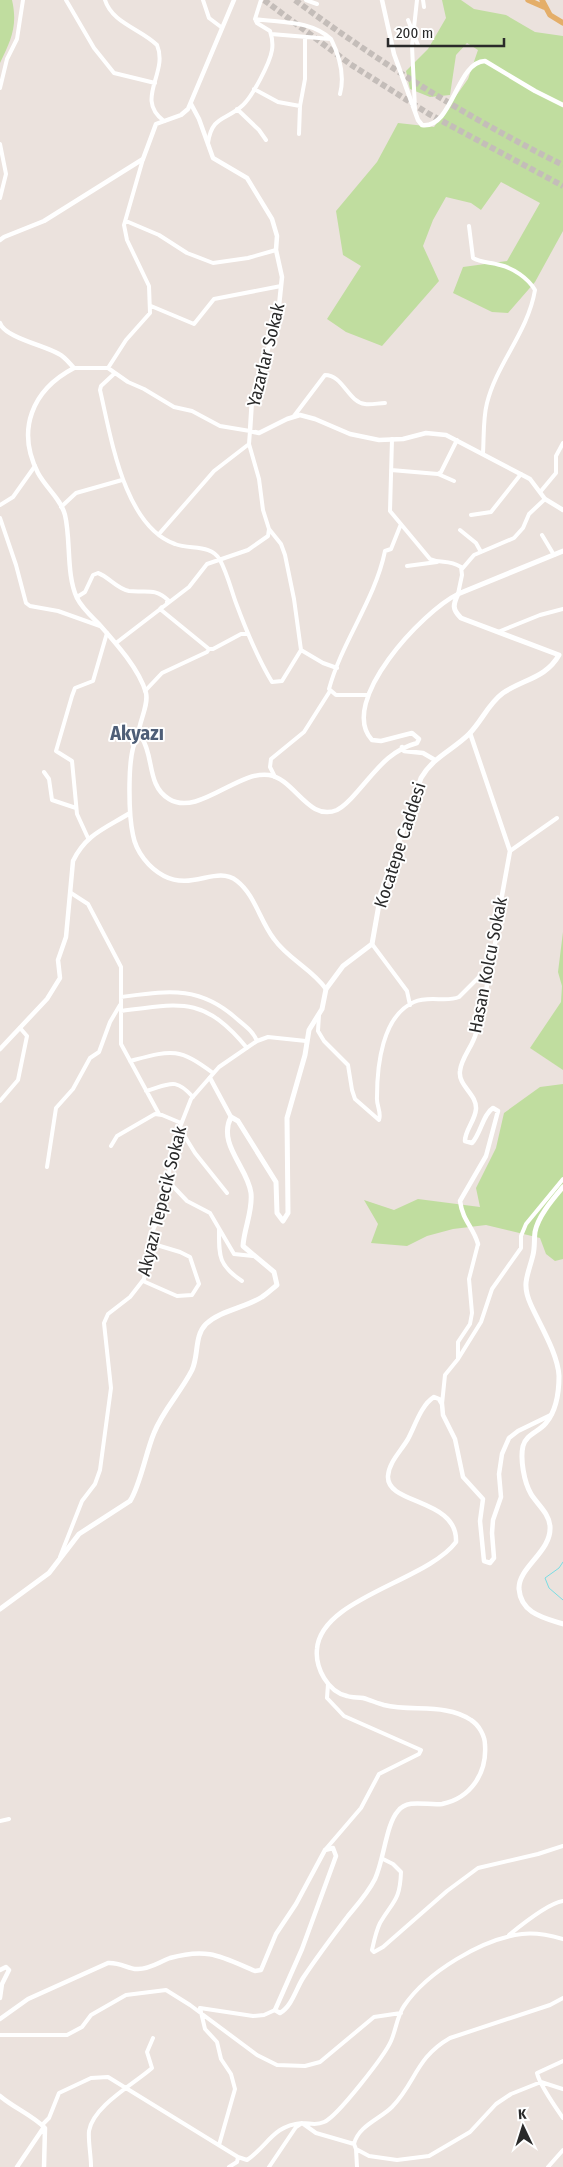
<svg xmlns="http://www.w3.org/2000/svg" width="563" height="2167" font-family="'Fira Sans Condensed',sans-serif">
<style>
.green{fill:#c0dd9f}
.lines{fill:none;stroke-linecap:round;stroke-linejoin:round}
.stream{stroke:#7adde4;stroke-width:1}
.trunk-tunnel{stroke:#c4bdb9;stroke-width:6;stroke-dasharray:6 3;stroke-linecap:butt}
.minor{stroke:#fff;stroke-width:4}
.tertiary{stroke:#fff;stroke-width:4.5}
.secondary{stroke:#fff;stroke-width:5}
.primary{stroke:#e4ae69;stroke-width:5.5}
.labels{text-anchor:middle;stroke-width:4;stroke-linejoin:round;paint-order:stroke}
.street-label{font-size:18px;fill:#2a2a2a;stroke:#fff}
.quarter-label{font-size:20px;font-weight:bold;fill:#4e5e77;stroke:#fff}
</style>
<rect width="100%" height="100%" fill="#ebe2dd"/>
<path class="green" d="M0 0H12C18 26 11 40 0 63Z
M442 0H461L474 9 506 15 535 32 563 36V231L535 282 508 313 492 312 453 293 463 267 507 261 540 203 501 182 481 210 471 203 446 197 433 220 423 246 439 281 382 346 346 332 327 319 361 266 343 255 336 211 377 162 398 123 434 127 468 79 478 50 467 43 456 55 450 95 430 97 410 89 406 71 428 49 446 18Z
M563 932V1070L530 1048 561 1002 562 986 558 972Z
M563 1084V1259L555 1261 546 1254 540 1238 486 1225 453 1229 427 1236 407 1246 371 1243 378 1224 364 1200 394 1210 418 1199 480 1207 476 1188 496 1148 504 1113 540 1087Z"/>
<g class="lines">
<path class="stream" d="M563 1562 559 1568 545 1578 549 1588 563 1600"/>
<path class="trunk-tunnel" d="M264 0 350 64 429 114 563 186
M295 0C380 63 468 118 563 165"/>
<path class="minor" d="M66 0 94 48 114 73 155 83
M105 0C112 23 141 29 157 45 169 73 134 99 164 121
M203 0 209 18 221 27
M306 0 317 4
M423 0 424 7
M255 19C281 23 310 20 331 39
M408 20 418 45
M271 34 331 39C339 55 345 75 340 94
M0 88 7 59 17 39 23 0
M254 89 278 102 300 106 305 79V37
M237 109 259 130 266 140
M415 109 412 46 417 0
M299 134 300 106
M208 143C212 115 226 121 243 105 252 97 270 63 272 50 273 44 272 37 270 31L257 23 255 19 261 0
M0 144 6 174 0 198
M126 221 159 235 187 253 213 263 248 258 276 250
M469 226 473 258C481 263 491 262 500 265 513 268 528 278 535 290 528 332 497 363 487 403 483 418 484 437 483 453
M151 306 194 324 214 299 281 286
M74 368H108L128 382 144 389 174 407 192 411 220 426 250 431 249 444 259 479 263 510 269 529 268 536 248 550 207 564 189 587 116 643
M108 368 126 340 150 313 149 286 127 240 124 225 143 159
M115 373 101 386 100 390C111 437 124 526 175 544 190 550 211 544 220 560 227 573 231 589 236 603 246 630 257 657 272 682L282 681 301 650 294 599 285 555 281 544 269 529
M294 416 325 375C343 375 348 402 365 404 371 405 379 403 385 403
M392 439 390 511 430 559C442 564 448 559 461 567L462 575 458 594
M391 470 438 474 441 472 457 440
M438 474 454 481
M541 491 556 473V456L563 443
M0 505 13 497 35 466
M61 507 76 493 122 480
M471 515 491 512 521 474
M0 518 16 565 26 603 30 606 58 611 100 626
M460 530 476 543 481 552
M159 534 214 471 249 444
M542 535 554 555
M407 566 437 562
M462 569 474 555 514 538 523 528 529 514 545 499
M77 597 85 592 93 575 98 573C109 577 117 589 129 591 145 593 155 587 169 601L167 602
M162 607 160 609 209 649
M498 632 540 615 563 609
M301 650 323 663 337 668
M145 691 162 673 207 652 209 649H213L241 634H247
M368 695H336L329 689C342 641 375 600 385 551L391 549 401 524
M44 772 49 779 52 800 76 808
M275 777 270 767 271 759 304 732 330 691
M88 838 77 814 72 761 56 751 72 696 75 688 93 681 107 633
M510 851 557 818
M71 893 88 904 121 967V1044L159 1114
M372 944 407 991 410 1005
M121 997C168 991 199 985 237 1019 245 1026 253 1031 257 1041
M121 1011C181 1003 204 996 247 1048
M319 1015 318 1031 324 1041 348 1065 352 1090 355 1099 379 1120C382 1113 376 1105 377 1097 377 1066 382 1016 414 1002 430 995 446 1003 459 997L489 967
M130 1061C172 1050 178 1047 213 1073
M146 1091C170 1084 175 1077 193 1097
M0 1101 18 1080 27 1036 20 1028
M179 1127 195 1153 227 1193
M111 1146 117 1136 155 1114 162 1115 181 1123
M47 1167 56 1108 73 1089 90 1058 99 1052 110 1022 120 1005
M168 1181 187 1201 210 1213 234 1254 253 1256
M219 1229C219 1256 218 1265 242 1281
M143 1281 177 1296 192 1295 199 1284 190 1257 180 1252 150 1243
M458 1359 481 1322 492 1289 521 1248V1236L526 1224 563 1179
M442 1404 445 1375 458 1359V1342L470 1324 472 1313 469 1279 478 1244
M60 1557 82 1501 95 1484 100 1470 111 1388 104 1323 108 1314 130 1297 144 1279 151 1235 163 1207 168 1187 171 1150 191 1099 219 1067 257 1041 268 1037 306 1041
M0 1821 9 1819
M325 1850 361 1808 379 1774 419 1754 421 1750 344 1716 327 1698 328 1684
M383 1859 393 1864 401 1872C400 1901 393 1901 380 1923 376 1931 374 1941 372 1950L374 1952 383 1947 447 1891 478 1868 538 1854 563 1846
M509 1935C520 1926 549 1903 563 1901
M563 1998 550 2005 450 2038C415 2058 416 2083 392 2107 380 2119 358 2126 354 2144L356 2149 369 2156 397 2160 429 2156 470 2132 496 2104 511 2094 541 2082 563 2089
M0 2035H67L82 2027 91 2015 126 1995 166 1990 190 2005 257 2055 277 2065 305 2066 320 2062 374 2017 401 2013
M563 2061 537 2073C539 2083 556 2108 563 2118
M42 2125 49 2118 59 2093 91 2078 108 2077 238 2157 237 2162 229 2167
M219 2145 235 2089 231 2074 221 2059 217 2042 205 2029 200 2008 253 2016 264 2015 275 2010
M356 2149 357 2167
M238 2157 247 2160C269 2145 272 2126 302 2123L316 2133 354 2144
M91 2166C91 2155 88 2141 89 2131 93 2106 134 2084 152 2068L147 2052 153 2038
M269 2167 296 2127 302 2123C310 2123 316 2126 324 2122 337 2117 385 2055 391 2041 396 2030 397 2016 404 2006 427 1972 482 1939 522 1934 536 1932 549 1935 563 1939
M548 2167 563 2150"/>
<path class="tertiary" d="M382 0 394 54 418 120 422 125C453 129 456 62 485 61L535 91 563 105
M191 104 199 119 213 158 247 178 272 219 277 236 276 250 282 277 279 306 275 327 252 399 250 431 259 433 287 419 300 415 315 419 350 434 379 440 403 439 426 433 446 435 530 479 545 499 563 510
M0 240 4 237 44 221 143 159 156 124 181 115 188 109 234 0
M0 323C4 337 46 346 59 354 65 357 69 363 74 368 32 390 16 430 38 473 46 488 61 499 65 515 71 540 66 575 77 598 82 608 91 616 99 624 115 642 140 670 146 693 149 706 138 723 138 737
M470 733 510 851 497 923V935C489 967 486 1001 476 1033 473 1046 461 1058 460 1071 458 1086 477 1094 476 1109 475 1121 465 1130 465 1141L472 1143C481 1133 483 1114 493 1108L498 1111 486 1156 460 1201C463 1222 473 1226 478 1244
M138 737 142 738C154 757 147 786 169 799 198 817 238 770 269 775 295 779 308 822 337 810 345 806 351 799 357 792 376 771 388 751 417 743L419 739 412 733 381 741 372 740C337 702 423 611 458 594
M138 737C126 751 129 817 133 835 136 852 149 868 164 876 193 891 216 865 237 881 255 895 260 921 274 939 288 959 312 969 326 989
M402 747 404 751 423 753 435 760
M0 1049 47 999 60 978 58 960 66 937 73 861C86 834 106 828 130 813
M210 1078 231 1117
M0 1970 6 1967 9 1970 2 1984 0 1998
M0 2019 28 1999 108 1963C121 1962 129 1970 138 1969 150 1969 159 1962 170 1958 208 1947 222 1957 255 1971L261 1970 276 1934 296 1904 325 1850 333 1848 336 1856 302 1949 275 2010 280 2013C292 2006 296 1989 303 1978 317 1957 332 1937 348 1916 358 1904 368 1893 375 1879 384 1860 386 1824 398 1811 408 1798 428 1806 442 1804 471 1798 487 1773 485 1745 485 1736 479 1725 471 1720 446 1703 412 1712 384 1705 377 1703 370 1700 363 1698 358 1697 352 1698 347 1696 328 1692 315 1668 317 1649 321 1598 427 1581 456 1542 458 1498 386 1505 388 1476 389 1462 401 1451 408 1439 415 1426 421 1405 434 1397L439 1399 442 1404 443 1415 455 1439 463 1477 483 1499 480 1521 484 1561 490 1563 494 1558 492 1533 493 1520 501 1497 499 1474 502 1454 509 1438 518 1431 551 1415
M0 2096C14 2108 32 2115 45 2128L44 2167
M17 2167 44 2127"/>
<path class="secondary" d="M563 1187C553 1199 538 1216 535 1232 534 1239 535 1247 533 1255 528 1276 521 1283 531 1305 540 1325 558 1354 559 1376 559 1391 556 1411 546 1423 539 1432 526 1434 523 1446 520 1459 524 1482 531 1494 537 1504 549 1513 550 1526 552 1552 518 1567 519 1589 521 1614 545 1618 563 1624
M0 1609 49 1573 79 1534 130 1501C140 1486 146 1452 154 1433 163 1410 181 1392 192 1370 199 1355 194 1336 206 1324 221 1310 245 1308 262 1297 267 1294 272 1289 277 1285L274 1272 243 1246C244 1228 253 1211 251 1193 248 1168 217 1144 231 1117L238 1121 276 1182 277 1213 283 1221 288 1213 287 1118 305 1055 309 1030 322 1009 326 989 343 966 372 944 381 893 421 778C433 757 453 750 469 734 482 721 488 704 503 693 524 679 546 678 559 655L461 618C452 609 453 605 458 594L563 551"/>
<path class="primary" d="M528 0 544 7
M542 0 550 15 563 23"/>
</g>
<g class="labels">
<g class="street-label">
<text transform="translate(266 355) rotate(-76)" y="6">Yazarlar Sokak</text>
<text transform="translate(400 845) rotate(-72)" y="6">Kocatepe Caddesi</text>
<text transform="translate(488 965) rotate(-79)" y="6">Hasan Kolcu Sokak</text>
<text transform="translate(162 1201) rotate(-76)" y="6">Akyazı Tepecik Sokak</text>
</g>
<g class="quarter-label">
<text x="137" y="740">Akyazı</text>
</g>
</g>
<g transform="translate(523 2127) rotate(356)" stroke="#ffffff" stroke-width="4" paint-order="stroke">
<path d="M0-4L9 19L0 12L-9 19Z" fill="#2a2a2a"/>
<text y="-8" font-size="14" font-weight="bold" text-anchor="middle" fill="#2a2a2a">K</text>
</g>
<path d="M388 38v8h116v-8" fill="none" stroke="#2a2a2a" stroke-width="2.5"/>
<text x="396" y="38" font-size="15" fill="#2a2a2a" stroke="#ffffff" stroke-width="4" paint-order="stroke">200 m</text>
</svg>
